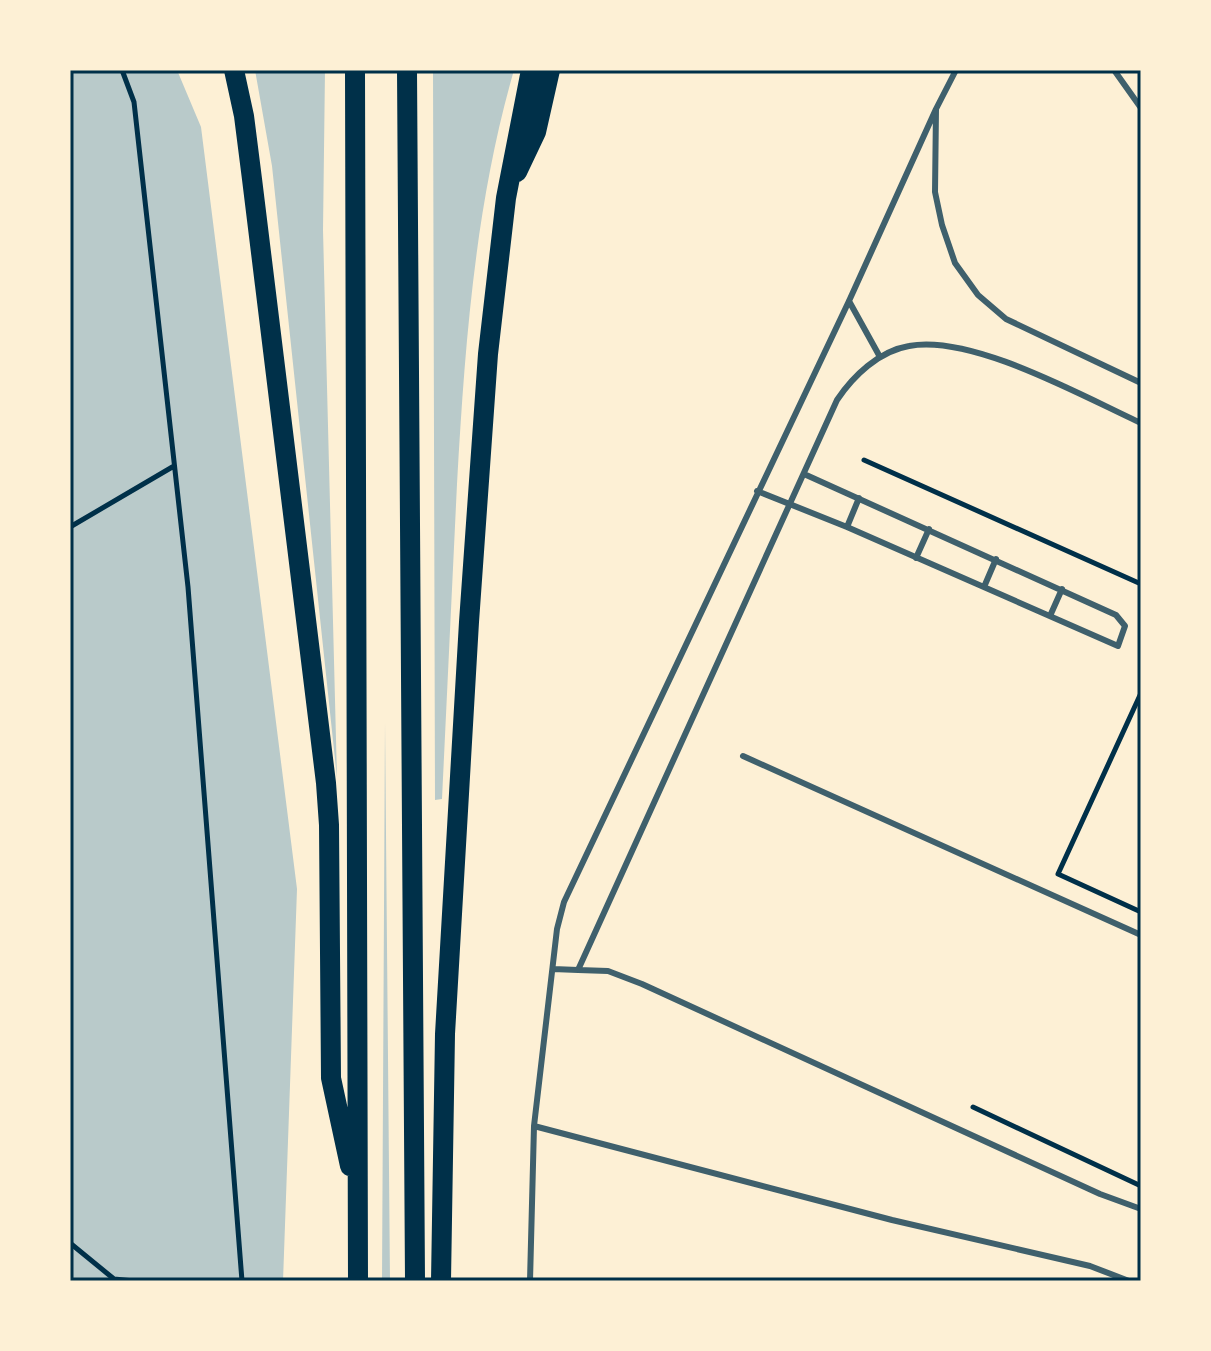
<svg xmlns="http://www.w3.org/2000/svg" width="1211" height="1351" font-family="Mulish,sans-serif">
<style>
.green{fill:#b9caca}
.lines{fill:none;stroke-linecap:round;stroke-linejoin:round}
.path{stroke:#003049;stroke-width:5}
.service{stroke:#3f606c;stroke-width:6}
.primary{stroke:#003049;stroke-width:20}
.neatline{fill:none;stroke:#003049;stroke-width:3}
</style>
<rect width="100%" height="100%" fill="#fdf0d5"/>
<path class="green" d="M70 70H177L201 127 297 889 283 1281H70Z
M255 70H325L323 230 337 778 272 166Z
M433 70H514C475 205 465 344 457 484 452 589 447 694 442 799L435 800Z
M385 722 390 1281H382Z"/>
<g class="lines">
<path class="path" d="M122 70 134 102 188 587 242 1281
M864 460 1141 584
M70 527 174 466
M1141 693 1058 874 1141 912
M973 1107 1141 1186
M70 1243 114 1279 134 1281"/>
<path class="service" d="M956 70 936 109 935 192 942 225 955 263 978 295 1006 319 1141 383
M1114 70 1141 108
M849 301 880 357
M757 491 847 527 1118 646 1125 626 1116 615 804 474
M847 527 859 498
M916 558 929 529
M984 587 996 559
M1050 616 1062 589
M743 756 1141 935
M553 969 578 970 837 400C853 376 879 351 909 346 972 334 1082 396 1141 423
M578 970 608 971 642 984 1100 1194 1141 1209
M534 1126 892 1220 1090 1266 1129 1281
M530 1281 534 1126 557 929 564 902 849 301 936 109"/>
<path class="primary" d="M234 70 244 116 252 179 326 783 329 825 331 1078 350 1166
M355 70 358 1281
M407 70 415 1281
M517 172 536 132 550 70
M441 1281 445 1034 469 622 488 354 506 198 531 70"/>
</g>
<rect width="1211" height="1351" fill="none" stroke="#fdf0d5" stroke-width="144"/>
<rect x="72" y="72" width="1067" height="1207" class="neatline"/>
</svg>
